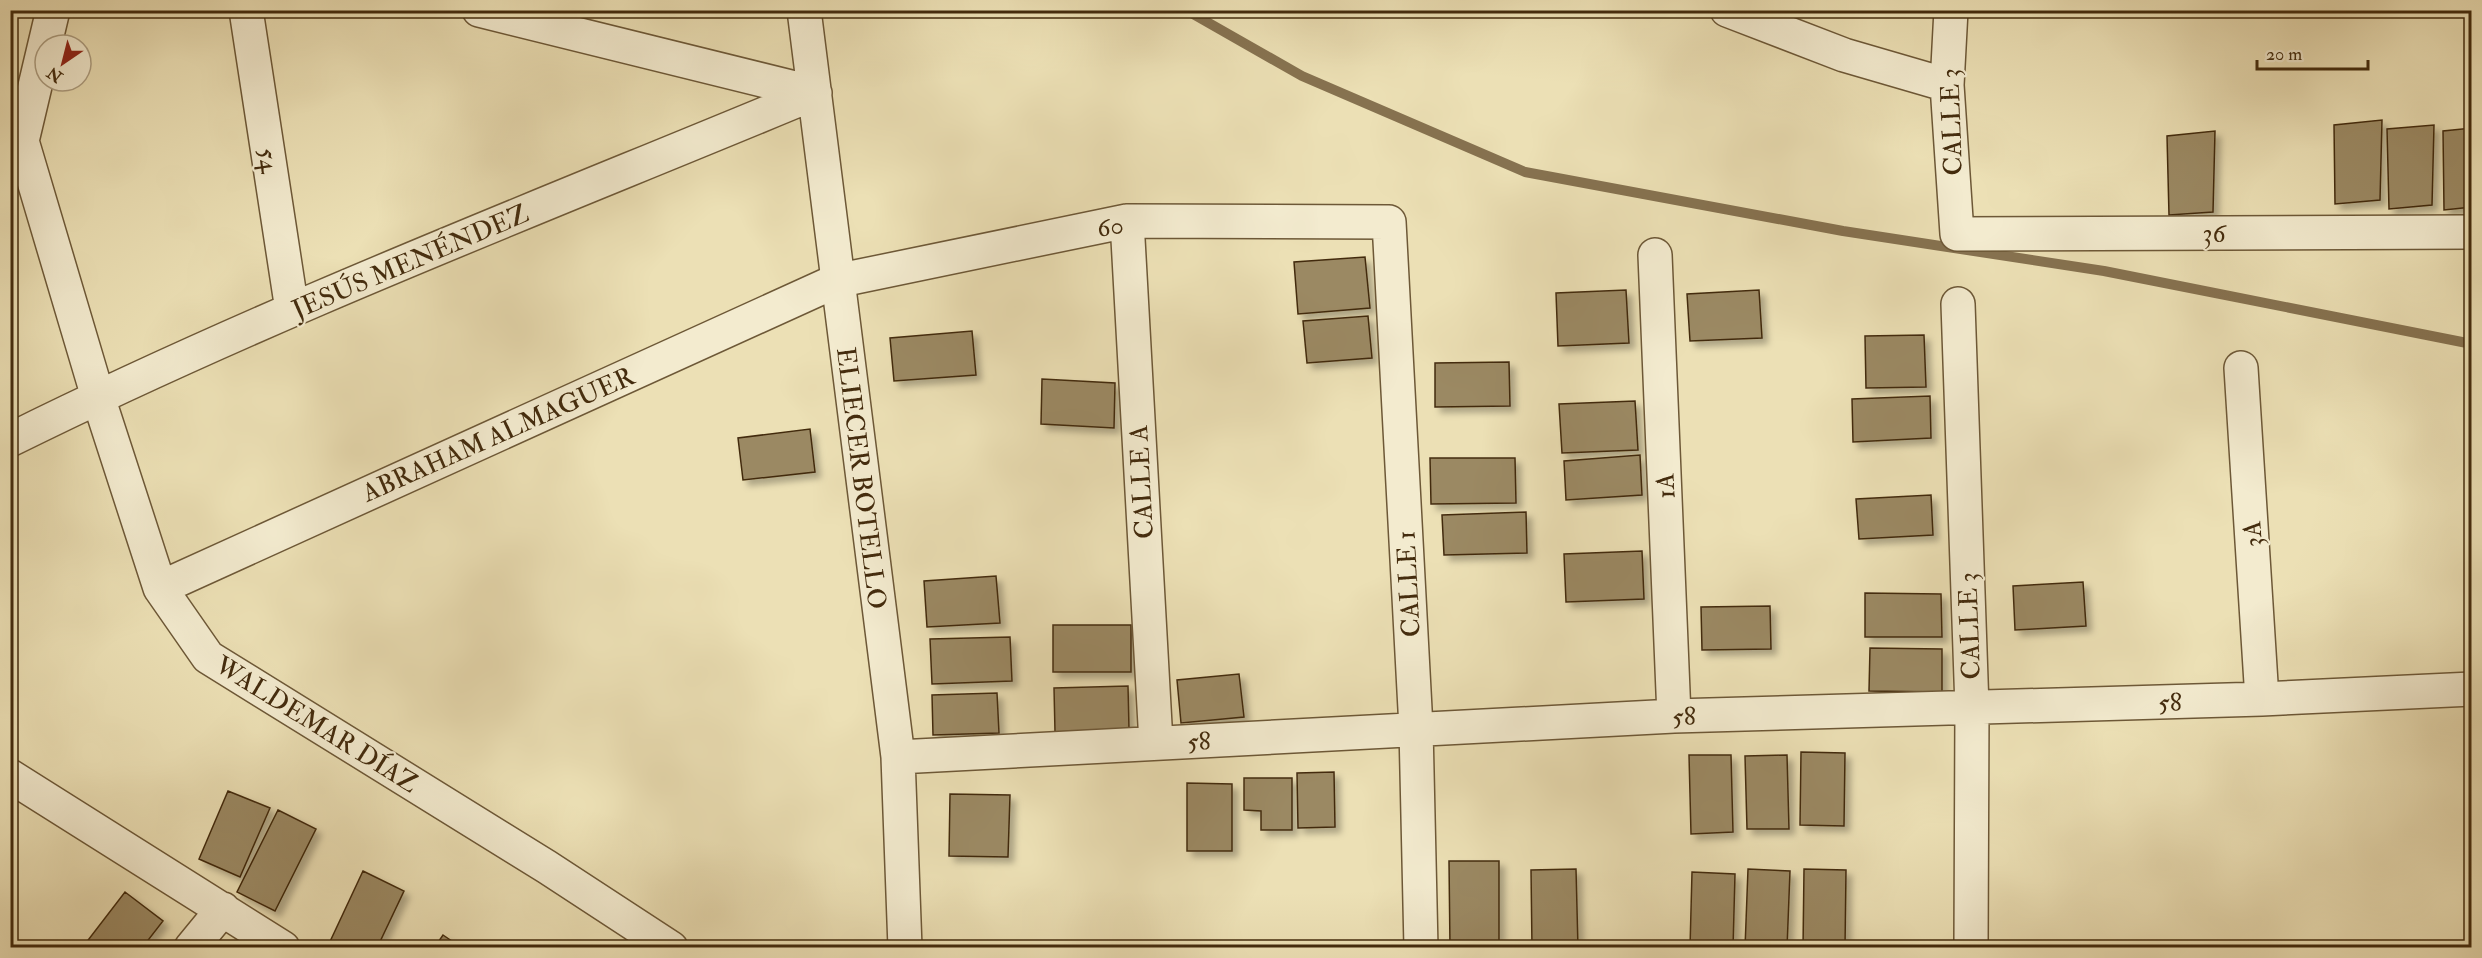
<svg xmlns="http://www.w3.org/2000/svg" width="2482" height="958" font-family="'IM FELL Double Pica',serif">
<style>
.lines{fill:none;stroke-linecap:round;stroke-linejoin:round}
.stream{stroke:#867250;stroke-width:10}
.building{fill:#9b8964;stroke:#432b0d;stroke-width:1.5;filter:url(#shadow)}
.minor-casing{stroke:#6d5837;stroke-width:36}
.minor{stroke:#f3ebcf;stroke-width:33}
.labels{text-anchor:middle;stroke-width:4.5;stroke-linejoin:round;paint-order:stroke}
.street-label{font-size:26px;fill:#432b0d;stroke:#f3ebcf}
</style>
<defs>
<filter id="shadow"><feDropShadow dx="5.5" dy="5.5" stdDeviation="3" flood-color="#0004"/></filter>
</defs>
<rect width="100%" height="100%" fill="#ece0b5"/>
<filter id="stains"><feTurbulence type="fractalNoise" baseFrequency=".00333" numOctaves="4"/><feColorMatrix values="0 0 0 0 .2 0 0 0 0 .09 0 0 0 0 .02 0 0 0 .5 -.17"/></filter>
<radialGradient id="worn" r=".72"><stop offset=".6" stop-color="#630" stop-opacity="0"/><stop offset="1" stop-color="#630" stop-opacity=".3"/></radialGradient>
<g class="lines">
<path class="stream" d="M1186 10 1302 76 1525 172 1843 231 2104 271 2472 344"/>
</g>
<path class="building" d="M2382 120 2380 200 2335 204 2334 125Z
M2434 125 2432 205 2389 209 2387 129Z
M2472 128V207L2444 210 2443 131Z
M2215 131 2213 212 2169 215 2167 136Z
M1365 257 1370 308 1298 314 1294 262Z
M1626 290 1629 343 1558 346 1556 293Z
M1759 290 1762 338 1690 341 1687 294Z
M1368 316 1372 358 1307 363 1303 321Z
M972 331 976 375 894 381 890 338Z
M1924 335 1926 387 1866 388 1865 336Z
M1509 362 1510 406 1435 407V363Z
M1042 379 1115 383 1114 428 1041 424Z
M1930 396 1931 438 1853 442 1852 399Z
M1635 401 1638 450 1562 453 1559 404Z
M810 429 815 472 743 480 738 438Z
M1640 455 1642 495 1566 500 1564 461Z
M1430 458H1515L1516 503 1431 504Z
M1931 495 1933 535 1859 539 1856 499Z
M1526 512 1527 553 1444 555 1442 515Z
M1642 551 1644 599 1566 602 1564 554Z
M996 576 1000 623 927 627 924 581Z
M2083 582 2086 626 2015 630 2013 586Z
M1865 593 1941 594 1942 637H1865Z
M1770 606 1771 649 1702 650 1701 607Z
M1053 625H1131V672H1053Z
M1010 637 1012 681 932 684 930 639Z
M1870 648 1942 649V692L1869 691Z
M1239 674 1244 717 1181 723 1177 680Z
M1128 686 1129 729 1055 732 1054 688Z
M997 693 999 733 933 735 932 695Z
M1801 752 1845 753 1844 826 1800 825Z
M1689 755H1731L1733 832 1691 834Z
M1787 755 1789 829H1747L1745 756Z
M1334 772 1335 827 1298 828 1297 773Z
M1244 778H1292V830H1261V811L1244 810Z
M1187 783 1232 784V851H1187Z
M228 791 270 808 240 877 199 859Z
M950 794 1010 795 1008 857 949 856Z
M278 810 316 829 275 911 237 892Z
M1449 861H1499V948H1450Z
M1576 869 1578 948H1532L1531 870Z
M1748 869 1790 871 1787 948H1745Z
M1804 869 1846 870 1845 948H1803Z
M363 871 404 891 377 948H327Z
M1692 872 1735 874 1733 948H1690Z
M125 892 163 921 142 948H82Z
M443 935 462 948H434Z"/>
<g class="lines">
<defs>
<path id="minor" d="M246 10 292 310
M479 10 815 93
M804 10 898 757 905 948
M1727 10 1844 55 1947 85
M1951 10 1947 85 1957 234 2472 232
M10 117 22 141 98 397 160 588 208 657 547 867 671 948
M22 141 53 10
M1127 221 1156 743
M1655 255 1674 716
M1958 304 1972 708 1971 948
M2241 368 2262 699
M10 440C272 310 546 205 815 93
M160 588 836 281 1127 221 1389 222 1416 728 1421 948
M898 757 1674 716 2262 699 2472 689
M10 776 283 948
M191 948 223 909"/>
</defs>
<use href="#minor" class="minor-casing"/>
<use href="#minor" class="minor"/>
</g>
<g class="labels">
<g class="street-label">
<text transform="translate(1951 122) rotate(-92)" y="9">CALLE 3</text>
<text transform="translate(269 160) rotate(81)" y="9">54</text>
<text transform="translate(1110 226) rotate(-10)" y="9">60</text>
<text x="2214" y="242">36</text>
<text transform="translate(410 261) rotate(-23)" y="9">JESÚS MENÉNDEZ</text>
<text transform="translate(498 434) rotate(-24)" y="9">ABRAHAM ALMAGUER</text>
<text transform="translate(862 478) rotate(83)" y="9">ELIECER BOTELLO</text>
<text transform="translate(1141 482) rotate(-93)" y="9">CALLE A</text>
<text transform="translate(1665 486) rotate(-92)" y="9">1A</text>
<text transform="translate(2252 534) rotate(-94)" y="9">3A</text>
<text transform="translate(1408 584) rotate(-93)" y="9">CALLE 1</text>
<text transform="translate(1969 626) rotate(-92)" y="9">CALLE 3</text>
<text transform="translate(2170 702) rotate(-2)" y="9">58</text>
<text transform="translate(1684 716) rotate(-2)" y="9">58</text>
<text transform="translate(317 724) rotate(32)" y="9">WALDEMAR DÍAZ</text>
<text transform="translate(1199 741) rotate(-3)" y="9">58</text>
</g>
</g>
<rect width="2482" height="958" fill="none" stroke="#ece0b5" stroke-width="36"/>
<rect x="12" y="12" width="2458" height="934" fill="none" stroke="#432b0d" stroke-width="3"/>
<rect x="18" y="18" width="2446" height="922" fill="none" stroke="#432b0d" stroke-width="1.5"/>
<g transform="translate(63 63) rotate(215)"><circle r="28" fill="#f3ebcf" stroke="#ad9e81" stroke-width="1.5"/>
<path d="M0-4.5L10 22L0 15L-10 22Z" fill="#8f2418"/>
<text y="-9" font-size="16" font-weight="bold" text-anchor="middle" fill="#432b0d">N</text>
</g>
<path d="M2257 60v9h111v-9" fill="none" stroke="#432b0d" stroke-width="3"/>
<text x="2266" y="60" font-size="18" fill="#432b0d" stroke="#f3ebcf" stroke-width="4.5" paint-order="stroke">20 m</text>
<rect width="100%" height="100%" filter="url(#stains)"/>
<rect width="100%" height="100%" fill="url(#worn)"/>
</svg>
